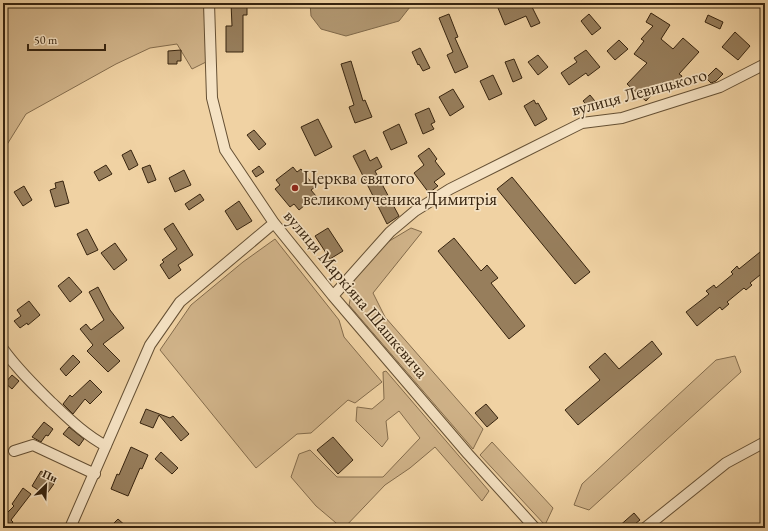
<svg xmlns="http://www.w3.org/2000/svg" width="768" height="531" font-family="'EB Garamond',serif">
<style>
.green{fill:#d1b48a;stroke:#846c4c}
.water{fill:#b19771;stroke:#80694a}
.building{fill:#977e5c;stroke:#37240f}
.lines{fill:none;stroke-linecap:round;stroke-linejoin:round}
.minor-casing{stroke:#655034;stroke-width:12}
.minor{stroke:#f5e2c3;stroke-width:10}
.poi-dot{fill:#8f2418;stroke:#f5e2c3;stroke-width:1.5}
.labels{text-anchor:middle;stroke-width:3.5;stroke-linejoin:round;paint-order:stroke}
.street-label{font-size:18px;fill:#37240f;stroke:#f5e2c3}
.poi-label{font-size:18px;fill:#37240f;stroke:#f5e2c3;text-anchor:start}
</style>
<rect width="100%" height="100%" fill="#f0d2a3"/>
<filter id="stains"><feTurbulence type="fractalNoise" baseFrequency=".005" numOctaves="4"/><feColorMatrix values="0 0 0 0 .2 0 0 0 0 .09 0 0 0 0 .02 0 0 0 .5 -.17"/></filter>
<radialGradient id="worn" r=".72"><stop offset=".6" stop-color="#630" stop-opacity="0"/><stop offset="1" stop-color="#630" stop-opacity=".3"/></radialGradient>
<path class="green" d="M3 3H204L206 62 192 69 177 44 150 48 116 64 26 114 3 151Z
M411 228 422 232 373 293 385 317 483 429 473 449 349 305 355 277 386 243Z
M275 239 339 320 344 337 382 382 355 403 348 400 311 433 297 434 256 468 160 350 191 305 243 262Z
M735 356 741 372 589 510 574 505 582 484 716 360Z
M386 371 489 491 482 501 435 447 410 468 385 485 344 528H342L316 506 291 477 299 454 310 450 337 477H383L420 438 399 411 386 421 388 439 382 447 356 421 357 407 372 409 384 399 383 372Z
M492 442 553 508 545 525 480 455Z"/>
<path class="water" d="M310 3H409L410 7 399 21 346 36 321 29 311 16Z"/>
<path class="building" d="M231 3H247V15H243V52H226V26H232Z
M496 3H530L540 23 531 27 526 16 505 25Z
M651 13 670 25 661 39 673 49 683 38 699 52 679 74 682 76 673 89 663 82 646 101 627 84 647 63 634 54 644 41 641 39 653 26 646 22Z
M449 14 458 37 455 38 468 67 455 73 447 55 453 52 439 18Z
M589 14 601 28 592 35 581 21Z
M708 15 723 22 720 29 705 22Z
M735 32 750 46 738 60 722 47Z
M619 40 628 49 615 60 607 51Z
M420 48 430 68 423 71 419 64 418 65 412 52Z
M181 50V61H177V64H168V51Z
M586 50 600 67 588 76 586 73 569 85 561 73 577 62 574 58Z
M538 55 548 67 538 75 528 62Z
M514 59 522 78 513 82 505 62Z
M351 61 363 101 365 100 372 117 355 123 349 107 354 105 341 64Z
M716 68 723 74 716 81 711 83 706 78Z
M493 75 502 94 489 100 480 81Z
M453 89 464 107 450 116 439 97Z
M590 95 599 106 592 111 583 101Z
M534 100 536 104 538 103 547 119 535 126 524 106Z
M429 108 435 122 431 124 434 129 423 134 415 114Z
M318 119 332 147 315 156 301 127Z
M399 124 407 143 391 150 383 132Z
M254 130 266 144 259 150 247 135Z
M429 148 437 159 435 161 445 174 434 182 438 186 429 193 414 173 424 165 418 156Z
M131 150 138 165 129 170 122 155Z
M365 150 370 161 377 157 382 167 375 171 399 216 387 224 353 156Z
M106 165 112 174 99 181 94 172Z
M150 165 156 180 148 183 142 168Z
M259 166 264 172 256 177 252 171Z
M293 167 297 172 301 169 315 187 311 190 316 196 299 210 294 204 290 207 275 189 280 185 276 180Z
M184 170 191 185 175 192 169 178Z
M512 177 590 272 575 284 497 189Z
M63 181 69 203 55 207 50 190 56 188 55 183Z
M24 186 32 200 23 206 14 192Z
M200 194 204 200 189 210 185 204Z
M239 201 252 221 237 230 225 211Z
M173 223 193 255 178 265 181 270 169 279 160 265 164 262 162 260 177 249 164 229Z
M328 228 343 251 330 259 315 236Z
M87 229 98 250 87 255 77 234Z
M454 238 481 271 487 265 498 278 491 283 525 326 509 339 438 251Z
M115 243 127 260 114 270 101 253Z
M765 248V271L750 283 752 285 746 290 744 288 727 302 729 304 722 310 720 307 697 326 686 312 709 294 706 291 714 285 716 288 733 274 731 272 737 266 739 269Z
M69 277 82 292 70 302 58 286Z
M98 287 110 310 124 328 103 344 120 361 108 372 87 351 93 345 80 329 86 324 91 330 104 320 89 292Z
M29 301 40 315 28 325 27 323 20 328 14 321 21 316 17 310Z
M652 341 662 354 578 425 565 410 600 380 589 367 605 353 619 369Z
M73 355 80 362 66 376 60 369Z
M12 375 19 381 12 389 5 383Z
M90 380 102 392 90 404 85 399 73 414 63 404 70 395 72 397Z
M486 404 498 418 487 427 475 413Z
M146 409 170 418 173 416 189 434 181 441 159 415 153 428 140 423Z
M44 422 53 429 48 436 46 435 41 442 32 437Z
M69 427 84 439 79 446 63 434Z
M333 437 353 460 338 474 317 450Z
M131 447 148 455 142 469 140 468 128 496 111 489 117 474 119 475Z
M161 452 178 468 172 474 155 459Z
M41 471 56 481 46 495 32 486Z
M23 488 31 494 11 520 13 522 8 528H3V513L5 515 14 506 12 504Z
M634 513 640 520 635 524 638 528H617Z
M118 519 128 528H109Z"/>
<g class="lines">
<defs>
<path id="minor" d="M209 3 212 98 225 150 274 223 333 296 468 454 535 528
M333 296 390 232 415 211 450 189 582 123 622 118 720 87 765 64
M3 349C18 370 33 384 51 402 68 418 85 435 106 446
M14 451 33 445 95 474
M70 528 150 345 180 302 274 223
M645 528 726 463 765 442"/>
</defs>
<use href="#minor" class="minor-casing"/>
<use href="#minor" class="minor"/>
</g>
<circle class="poi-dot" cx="295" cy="188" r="4"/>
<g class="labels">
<g class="street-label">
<text transform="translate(639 92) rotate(-15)" y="6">вулиця Левицького</text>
<text transform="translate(356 294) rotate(50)" y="6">вулиця Маркіяна Шашкевича</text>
</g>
<g class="poi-label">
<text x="303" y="184">Церква святого<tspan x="303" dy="21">великомученика Димитрія</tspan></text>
</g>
</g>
<rect width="768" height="531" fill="none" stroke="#f0d2a3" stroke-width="16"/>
<rect x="4" y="4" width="760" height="523" fill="none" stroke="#37240f" stroke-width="2"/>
<rect x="8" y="8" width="752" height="515" fill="none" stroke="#37240f"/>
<g transform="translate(46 485) rotate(24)" stroke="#f5e2c3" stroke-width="3" paint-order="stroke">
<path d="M0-3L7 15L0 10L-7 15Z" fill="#37240f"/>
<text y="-6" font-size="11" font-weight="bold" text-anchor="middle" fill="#37240f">Пн</text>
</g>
<path d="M28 44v6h77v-6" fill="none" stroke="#37240f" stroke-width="2"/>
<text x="34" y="44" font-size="12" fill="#37240f" stroke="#f5e2c3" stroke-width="3" paint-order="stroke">50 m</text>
<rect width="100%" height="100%" filter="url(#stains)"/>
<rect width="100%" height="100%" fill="url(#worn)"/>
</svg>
